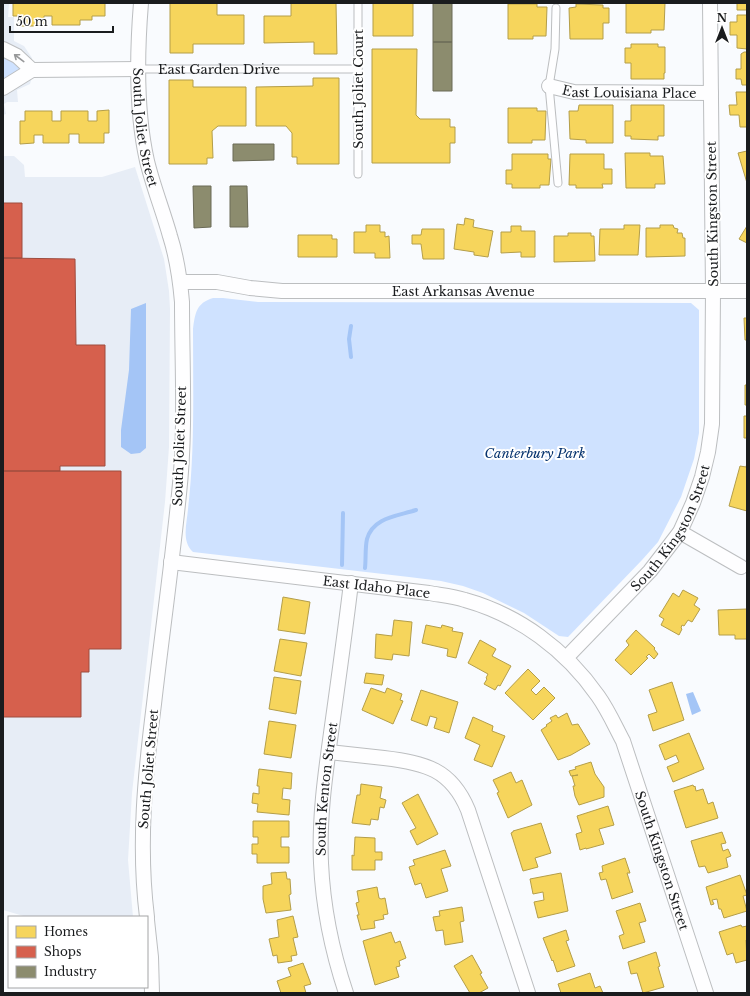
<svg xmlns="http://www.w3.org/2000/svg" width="750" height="996" font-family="'Libre Baskerville',serif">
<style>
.built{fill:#e7edf6}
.green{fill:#cfe2ff}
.water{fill:#a4c5f6}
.homes{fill:#f6d55c;stroke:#b49e49}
.shops{fill:#d6604d;stroke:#9e4c3f}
.industry{fill:#8c8c6e;stroke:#6a6a56}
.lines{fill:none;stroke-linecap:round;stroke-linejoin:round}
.stream{stroke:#a4c5f6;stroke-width:4}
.service-casing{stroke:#bcbec0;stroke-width:9}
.minor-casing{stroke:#bcbec0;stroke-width:16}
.service{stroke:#fefeff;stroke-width:7}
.minor{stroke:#fefeff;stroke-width:14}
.oneway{stroke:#97989a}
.labels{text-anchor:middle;stroke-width:4;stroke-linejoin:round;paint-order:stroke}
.street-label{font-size:13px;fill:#1a1c1e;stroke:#fff}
.park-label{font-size:13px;font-style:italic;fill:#06336e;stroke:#fff}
</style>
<rect width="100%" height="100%" fill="#f9fbfe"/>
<path class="built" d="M3 3 9 4 8 17H14V41L24 46 32 58V77L30 84 17 90 18 102H7L4 104 6 114 3 115Z
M3 156H14L24 165 25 177H102L135 167 164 259 169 291 170 309 169 447 165 502 132 793 128 860 133 917H27L3 910Z"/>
<path class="green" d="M3 49 32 70 3 88Z
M213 298H223L258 302 691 303 699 310V433L694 459 681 497 658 542 642 560 568 637 559 636 524 613 483 593 463 586 441 581 409 577 193 552C181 541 187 523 188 509 195 449 193 389 193 329 195 314 196 303 213 298Z"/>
<path class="water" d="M146 303V448L140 453 131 454 121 447V430L129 370 131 309Z
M693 692 701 711 692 715 686 694Z"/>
<path class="homes" d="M13 3H105V16H92V20H80V25H52V16H44V26H18V16H13Z
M170 3H217V15H244V44H193V53H170Z
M291 3H336L337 54H314V42L264 43V16H291Z
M373 3H413V36H373Z
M626 3H665L664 30H651V33H626Z
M737 3H747V10H737Z
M508 4H537V7H547L546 36H533V39H508Z
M576 4 603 5V8H609V23H603V39H570L569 8 576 7Z
M737 15H747V49L737 48V35H730V22H737Z
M631 44H658V47H665V73H664V79H631V63H625V48H631Z
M372 49H417L416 115 420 119H450V127H455V143H450V163H372Z
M744 52H747V85H742L741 79H736V69H741V54Z
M313 78H339V164H297V157H292V133L286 126H256V87L313 86Z
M169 80H193V87H246V126H218L212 131 213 158H207V164H169Z
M736 92H747V127H740L739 115H730L729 105H737Z
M579 105H613V143H586V140L570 139 569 111H578Z
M631 105H664V136H658V140L631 139V136H625V121H631Z
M508 108H537V111H546L545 140H532V143H508Z
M109 110V133H104V143H79V134H69V143H43V135H34V143L20 144V121H25V111H52V121H61V111H88V121H97V111Z
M747 151V183L738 153Z
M625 153H650V156H663L665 184H655V188H626Z
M512 154H548V159H551L549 185H540V188H512V184H506V170H512Z
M570 154H604V169H612V184H602L603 188H576V185H569Z
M465 218 474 220 473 227 493 231 488 257 474 255V252L454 249 457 224 464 225Z
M366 225H380V232H385V237L389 236 390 258H375V253H354V232H366Z
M624 225H640L638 255H599L600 229H624Z
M660 225H673L674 228 678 229 677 233H682L683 238H685V256L646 257V228H660Z
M511 226H521V231H535V257H521V252L501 253V232H511Z
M747 226V243L739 239Z
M422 229H444V259H423L421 244H412V235H421Z
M568 233H591V236H594L595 261 554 262V236H568Z
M298 235H332V239H337V257H298Z
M744 318H747V360V340H745Z
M745 385H747V405H745Z
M744 416H747V438H744Z
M747 463V511L729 506 740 466 746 467Z
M683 590 698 598 694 605 700 609 692 622 688 620 684 626 682 625 681 628 682 629 679 635 661 625 664 619 659 616 673 593 679 597Z
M283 597 310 602 305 634 278 630Z
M747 609V639H735V635H719L718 610Z
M394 620 412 622 409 656 393 654 392 660 375 658 376 634 392 636Z
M426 625 441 628 442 625 453 628 452 631 463 633 456 658 447 656 448 649 422 643Z
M636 630 655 648 654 649 658 654 654 659 649 654 646 657 648 658 631 675 615 660 629 645 626 641Z
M280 639 307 643 301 676 274 671Z
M480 640 496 649 492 656 511 666 500 686 498 685 495 690 484 684 487 679 486 678 488 674 468 663Z
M528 669 540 681 531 690 536 695 544 687 555 698 533 720 505 693Z
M366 673 384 675 382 685 364 683Z
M274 677 301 681 296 714 269 709Z
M672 682 684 720 653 731 648 715 657 712 649 690Z
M371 688 385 693 387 688 402 694 400 700 403 701 393 724 362 710Z
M421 690 458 702 449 733 434 728 437 718 430 716 427 726 411 720Z
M567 713 572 725 578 724 590 744 571 755 558 760 541 730 547 726 546 725 552 721 550 718 556 715 558 718Z
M473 717 493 726 492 731 505 736 492 767 474 760 480 745 465 738Z
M269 721 296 725 291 758 264 754Z
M689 733 704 769 673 782 667 767 679 762 676 755 665 760 659 745Z
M591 762 595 774 604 787V797L579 805 575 796 573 786H575L572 776 578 775 571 776 569 771 576 769 575 767Z
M259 769 292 773 291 789 283 788 282 799 290 800 289 815 257 812 258 804 252 803 253 793 259 794V786H257Z
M511 772 516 783 522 780 532 805 508 818 497 793 499 792 493 780Z
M361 784 382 787 380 798 386 800 384 808 380 807 378 820 371 819 370 825 352 823 357 795H360Z
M693 785 694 787 695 786 696 791 703 789 708 804 713 802 718 818 686 828 674 791Z
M418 794 438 834 417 845 410 831 416 828 402 803Z
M608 806 614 825 599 829 604 844 586 849V848L580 850 576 834 582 832 577 816Z
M253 821H289V837H281V847H289V863H257V854H252V844H258V837H253Z
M541 823 551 853 535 858 538 867 523 871 511 833 513 832V831Z
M722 832 726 843 721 844 723 851 728 849 731 856 726 858 728 867 708 873 705 866 699 867 691 841Z
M355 837 375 838V852H382V860H375V870H352V855L354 856Z
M445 850 451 866 441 869 448 891 426 898 421 883 415 885 409 867 415 865 413 860Z
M625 858 630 873H627L633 892 612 899 606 879 601 880 599 873 603 872 602 866Z
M286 872 287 879H290L291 894 289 895 291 910 266 913 263 899V886L272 884 271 873Z
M561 873 568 911 538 918 534 902 544 900 543 892 533 894 530 879Z
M740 875 747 895 743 896 747 911 724 918 721 909H719L717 899 712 900 714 904 711 905 706 887Z
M377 887 379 898 381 899 385 898 388 914 383 915 384 919 374 921 375 928 361 930 357 915H359L356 903 359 902 357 891Z
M640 903 646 921 639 923 645 942 623 949 619 936 624 934 616 911Z
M462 907 464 921 460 922 463 942 445 945 443 930 436 931 433 917 440 916 439 911Z
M293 916 298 937 293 938 297 955 291 956 292 961 278 963 277 955 273 956 269 939 279 937 277 920Z
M741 925 742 927 747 926V939L746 940 747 960 736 963 733 953 727 955 719 932Z
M566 930 569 940 566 941 575 966 557 972 553 960 552 961 543 938Z
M391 932 395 943 400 941 406 958 399 961 400 966 396 967 399 977 375 985 363 941Z
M656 952 660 966 658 967 664 987 643 993 637 973 631 974 628 962Z
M472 955 482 973 480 974 488 988 479 993H470L454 966Z
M303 963 311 984 304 986 306 993H281L277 981 291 976 288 968Z
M590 973 595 988 600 986 603 993H561L558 984Z"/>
<path class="shops" d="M3 203H22V258H3Z
M3 258 75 259 76 345H105V466H60V471H3Z
M3 471H121V649H89V672H81V717H3Z"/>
<path class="industry" d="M433 3H452V42H433Z
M433 42H452V91H433Z
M233 144H274V160L233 161Z
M193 186H211V227L194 228Z
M230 186H247L248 227H230Z"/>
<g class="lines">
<path class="stream" d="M351 357 349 339 351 326
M342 565 343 513
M365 568C366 559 365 548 367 539 373 517 398 516 416 510"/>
<defs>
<g id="service">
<path d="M556 8 555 49 549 86 558 183"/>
<path id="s1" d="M139 69H358"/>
<path d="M358 174V3"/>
</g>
<g id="minor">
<path id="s2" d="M141 3C137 52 136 112 147 161 153 186 163 211 170 236 177 258 180 279 182 302 182 366 186 431 179 494 172 564 162 634 154 704 145 775 138 845 147 917"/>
<path d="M3 49 17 56 32 70"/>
<path id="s3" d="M549 86 574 92 711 93"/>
<path d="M3 88 32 70 139 69"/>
<path id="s4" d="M181 282H217L250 288 282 291H747"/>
<path d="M680 532 741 567"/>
<path id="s5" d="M171 562 429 593C440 595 453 596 465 600 519 615 566 650 598 696 608 710 615 726 623 741L706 993"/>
<path id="s6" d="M566 658 650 571 680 532 693 503 702 477 708 452 712 424 713 291 710 3"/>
<path d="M329 752C347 754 366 756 384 758 425 763 451 769 468 810L528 993"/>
<path d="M147 920 151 957 152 993"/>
<path id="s7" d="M346 993C332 951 323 907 321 863 319 819 325 776 331 733 338 683 345 633 351 583"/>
</g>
</defs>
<use href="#service" class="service-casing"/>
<use href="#minor" class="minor-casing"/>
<use href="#service" class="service"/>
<use href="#minor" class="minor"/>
</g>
<defs><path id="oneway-shaft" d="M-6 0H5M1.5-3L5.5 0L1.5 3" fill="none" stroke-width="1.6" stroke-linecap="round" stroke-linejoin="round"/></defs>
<use class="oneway" href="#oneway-shaft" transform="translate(19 58) rotate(-143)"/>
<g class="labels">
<g class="street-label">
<text dy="5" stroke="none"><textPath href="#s1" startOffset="80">East Garden Drive</textPath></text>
<text transform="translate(358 89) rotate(-90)" y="5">South Joliet Court</text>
<text dy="5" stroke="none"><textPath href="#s3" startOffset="81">East Louisiana Place</textPath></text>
<text dy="5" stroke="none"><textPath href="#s2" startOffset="125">South Joliet Street</textPath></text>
<text transform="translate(712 214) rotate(-91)" y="5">South Kingston Street</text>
<text dy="5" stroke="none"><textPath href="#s4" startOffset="283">East Arkansas Avenue</textPath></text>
<text transform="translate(179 446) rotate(-88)" y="5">South Joliet Street</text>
<text dy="5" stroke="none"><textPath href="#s6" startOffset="169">South Kingston Street</textPath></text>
<text dy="5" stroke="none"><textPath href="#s5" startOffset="207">East Idaho Place</textPath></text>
<text transform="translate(148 769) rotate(-85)" y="5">South Joliet Street</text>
<text dy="5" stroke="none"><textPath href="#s7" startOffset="207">South Kenton Street</textPath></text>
<text dy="5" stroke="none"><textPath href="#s5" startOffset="641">South Kingston Street</textPath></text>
</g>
<g class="park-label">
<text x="535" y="458">Canterbury Park</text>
</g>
</g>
<rect width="750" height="996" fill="none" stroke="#1a1c1e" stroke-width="8"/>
<rect x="8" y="916" width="140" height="72" fill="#ffffff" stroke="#a3a4a5"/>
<rect x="16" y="926" width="20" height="12" fill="#f6d55c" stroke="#a3a4a5"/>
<text x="44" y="936" font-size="12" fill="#1a1c1e">Homes</text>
<rect x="16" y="946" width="20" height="12" fill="#d6604d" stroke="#a3a4a5"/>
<text x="44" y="956" font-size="12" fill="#1a1c1e">Shops</text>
<rect x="16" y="966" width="20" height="12" fill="#8c8c6e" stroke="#a3a4a5"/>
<text x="44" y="976" font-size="12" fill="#1a1c1e">Industry</text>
<g transform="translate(722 28)" stroke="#ffffff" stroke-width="3" paint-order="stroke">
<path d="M0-3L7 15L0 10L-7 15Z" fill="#1a1c1e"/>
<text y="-6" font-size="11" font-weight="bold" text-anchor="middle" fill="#1a1c1e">N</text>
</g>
<path d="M10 26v6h103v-6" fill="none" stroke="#1a1c1e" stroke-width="2"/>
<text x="16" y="26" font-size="12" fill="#1a1c1e" stroke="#ffffff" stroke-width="3" paint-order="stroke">50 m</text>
</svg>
